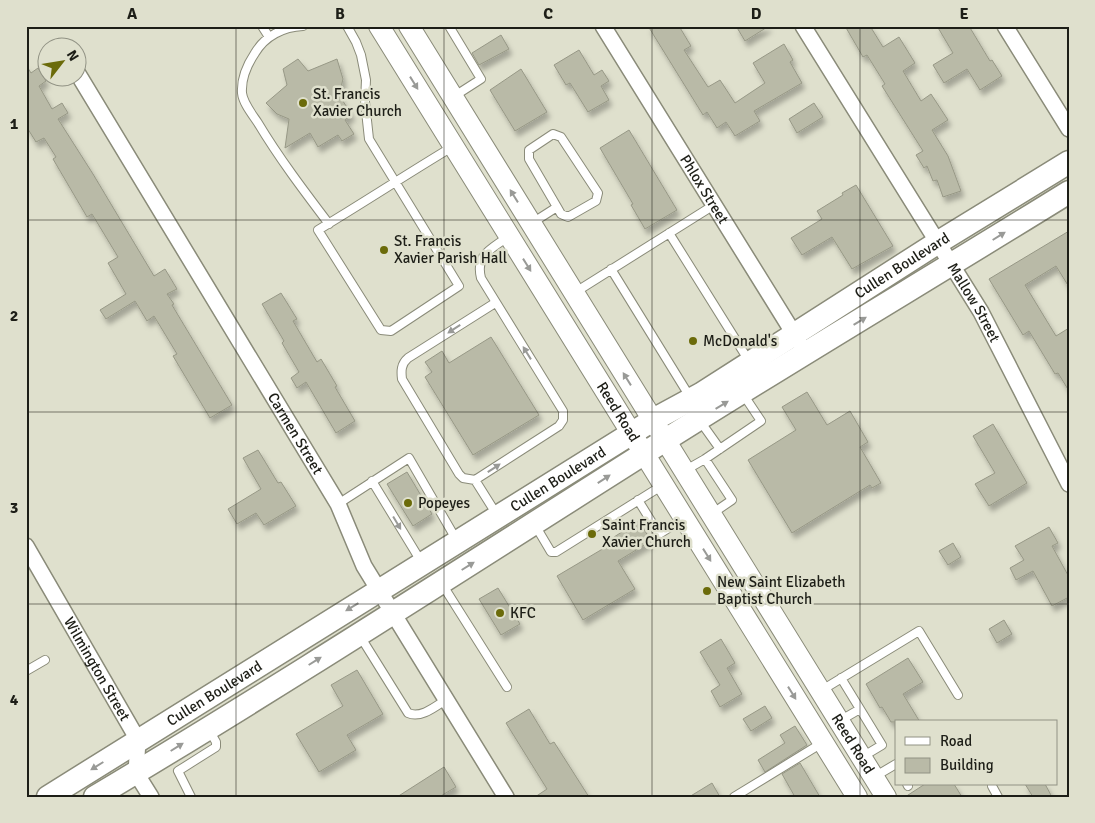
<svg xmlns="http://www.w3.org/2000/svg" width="1095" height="823" font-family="Signika,sans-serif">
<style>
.building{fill:#b9baa7;stroke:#979886;filter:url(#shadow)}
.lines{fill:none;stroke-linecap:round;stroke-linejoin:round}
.lane-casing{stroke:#8a8b79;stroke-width:10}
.street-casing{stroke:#8a8b79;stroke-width:18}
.secondary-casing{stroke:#8a8b79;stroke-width:22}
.primary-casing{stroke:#8a8b79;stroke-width:25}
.lane{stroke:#fff;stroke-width:8}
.street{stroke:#fff;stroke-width:15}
.secondary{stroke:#fff;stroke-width:20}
.primary{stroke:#fff;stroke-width:22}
.oneway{fill:#999a97}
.grid{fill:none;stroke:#1d1e17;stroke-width:1;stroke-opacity:0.55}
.poi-dot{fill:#6b6b0a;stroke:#dfe0cd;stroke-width:2}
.labels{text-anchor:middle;stroke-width:5;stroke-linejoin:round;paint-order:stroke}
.poi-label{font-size:15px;fill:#1d1e17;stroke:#dfe0cd;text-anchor:start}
.street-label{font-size:15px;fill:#1d1e17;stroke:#dfe0cd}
.neatline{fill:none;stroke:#1d1e17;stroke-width:2}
.grid-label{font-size:16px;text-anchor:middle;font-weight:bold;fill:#1d1e17}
</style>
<defs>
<filter id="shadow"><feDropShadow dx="3" dy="5.5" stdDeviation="2.5" flood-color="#0004"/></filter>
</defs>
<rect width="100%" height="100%" fill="#dfe0cd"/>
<path class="building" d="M648 26H679L691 46 684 50 708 87 720 80 735 103 765 83 753 63 784 44 793 60 790 62 802 83 754 111 760 121 735 136 726 122 717 128 707 112 703 115Z
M736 26H769L745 41Z
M845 26H870L883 47 899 37 915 63 903 71 921 101 931 94 948 120 932 130 948 156 961 191 943 197 937 180 933 181 927 166 924 168 916 155 923 151 882 86 885 84 867 55 863 57Z
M937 26H969L990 61 992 60 1002 76 980 90 967 69 944 83 933 65 953 53Z
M501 35 509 49 479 65 472 53Z
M579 50 594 75 602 70 609 81 601 86 609 100 588 112 570 83 566 85 554 65Z
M298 59 308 71 337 59 343 79 339 95 352 115 345 120 354 134 342 141 338 135 318 147 310 133 285 148 289 119 277 114 266 103 287 85 283 69Z
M26 65 31 73 38 68 46 81 39 86 52 109 62 103 68 113 58 119 93 174 154 276 165 269 177 289 167 294 174 304 172 305 232 405 210 418 173 356 177 354 154 316 147 321 135 301 106 319 100 310 126 294 108 263 118 257 92 214 87 217 53 159 56 157 44 138 36 142 26 126Z
M521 69 547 112 515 131 490 90Z
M814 103 823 117 797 133 789 119Z
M629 130 677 210 645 229 631 205 633 204 600 148Z
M856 185 893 246 852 269 832 237 802 255 791 238 822 219 817 211 843 195 842 193Z
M1069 231V287L1056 266 1025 285 1056 336 1069 328V391L1058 373 1055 374 1029 331 1023 335 989 279Z
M281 293 297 319 293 321 317 362 321 359 337 386 335 387 355 421 336 433 306 382 297 388 291 378 299 372 282 343 284 341 262 304Z
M491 337 539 415 473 455 425 377 432 372 425 362 442 351 449 363Z
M807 392 827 425 850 411 868 442 860 447 881 483 872 488 870 485 792 533 748 460 796 430 782 407Z
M993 424 1027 483 989 506 975 484 995 473 973 436Z
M258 450 278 483 281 482 296 506 264 525 256 513 237 524 228 509 261 489 243 458Z
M407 472 432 514 413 526 387 484Z
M639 521 651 541 618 561 635 589 583 620 557 576 616 541 614 537Z
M1049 527 1058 543 1052 546 1069 577V597L1052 606 1033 571 1016 580 1010 568 1024 560 1015 546Z
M953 543 961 557 948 565 939 551Z
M498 588 520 624 501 635 479 599Z
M1004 620 1012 634 997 643 989 629Z
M721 639 735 663 727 668 742 694 720 707 711 691 720 685 700 652Z
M908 658 923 682 903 694 920 722H891L882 707 880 708 866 684Z
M357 670 383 714 347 735 356 750 319 772 296 734 343 706 331 685Z
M765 706 772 718 751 731 743 719Z
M529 709 550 744 554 742 589 797H535L547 789 506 723Z
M795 726 807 745 765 772 758 760 785 743 780 735Z
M800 763 820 797H795L782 774Z
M444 767 456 787 439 797H397Z
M712 783 720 797H689Z
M925 784H954L962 797H905Z
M1025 784H1045L1052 797H1033Z"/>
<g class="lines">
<defs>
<path id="lane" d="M262 26 269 37
M303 26C283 27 265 36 255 53 247 65 241 78 242 93 243 103 252 114 258 123 279 158 304 191 329 224
M347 26 356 42 361 55 366 80 365 102 369 139 459 286 391 331 381 330 318 230C363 203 407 174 452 147
M449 26 481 79 453 97
M532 223 557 207 529 159V150L553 134 561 137 598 193 596 201 568 217 561 214 557 207
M669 233 749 361
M611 269 690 397
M574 293 714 205
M700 421 720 449
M684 471 705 459
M475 480 463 478 459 474 402 379C401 371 401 364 408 358L495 303
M372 481 422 563
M638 500 659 534 683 519
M338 504 409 458 456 539
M713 513 732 500 705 459 761 421 743 394
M497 515 475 480 559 426 563 420V411L481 278C475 254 492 249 509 236
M535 525 551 552H556L663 485
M442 584 507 687
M360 636 408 713C421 719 436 706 447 699
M26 671 45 660
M822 690 919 631 958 695
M860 709 882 745 862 757
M841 720 860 709 841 678
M874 777 896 764
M907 784 908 786
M992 786 998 797
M191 797 178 771 216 747V742L209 730
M734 797 822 743"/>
<g id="street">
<path id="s1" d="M603 26 799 342"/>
<path id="s2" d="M803 26 981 312 1069 484"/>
<path d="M1005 26 1069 129"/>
<path id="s3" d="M78 74 338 504 364 566 506 797"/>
<path id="s4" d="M26 546 138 740 136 773 151 797"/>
</g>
<g id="secondary">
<path id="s5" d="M379 26 857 797"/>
<path id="s6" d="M409 26 886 797"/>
</g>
<g id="primary">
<path id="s7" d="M48 797 653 420 701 394 937 243 1069 162"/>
<path d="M95 797C288 682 477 559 667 439 800 355 935 275 1069 192"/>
</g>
</defs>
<use href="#lane" class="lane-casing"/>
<use href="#street" class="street-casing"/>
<use href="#secondary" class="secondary-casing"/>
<use href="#primary" class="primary-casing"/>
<use href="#lane" class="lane"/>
<use href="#street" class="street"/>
<use href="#secondary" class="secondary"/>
<use href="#primary" class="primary"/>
</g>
<defs><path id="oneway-solid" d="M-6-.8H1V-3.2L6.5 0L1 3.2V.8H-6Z" transform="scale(1.25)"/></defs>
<g class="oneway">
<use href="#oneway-solid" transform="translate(414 83) rotate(58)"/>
<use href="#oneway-solid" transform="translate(514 196) rotate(-122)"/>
<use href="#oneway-solid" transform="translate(999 236) rotate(-32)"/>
<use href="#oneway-solid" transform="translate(527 265) rotate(58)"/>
<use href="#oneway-solid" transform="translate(860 321) rotate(-31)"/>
<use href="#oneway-solid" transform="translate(454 329) rotate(147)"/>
<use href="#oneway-solid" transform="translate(527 353) rotate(-122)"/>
<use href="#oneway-solid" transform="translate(627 379) rotate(-122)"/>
<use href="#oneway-solid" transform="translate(722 405) rotate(-31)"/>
<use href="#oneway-solid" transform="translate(494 468) rotate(-33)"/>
<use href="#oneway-solid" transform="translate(604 479) rotate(-33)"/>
<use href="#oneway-solid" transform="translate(397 523) rotate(59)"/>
<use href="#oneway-solid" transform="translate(707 555) rotate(58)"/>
<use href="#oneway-solid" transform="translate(468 566) rotate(-32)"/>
<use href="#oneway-solid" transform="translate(352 607) rotate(149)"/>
<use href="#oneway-solid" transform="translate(315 661) rotate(-32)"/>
<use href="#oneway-solid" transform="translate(792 693) rotate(58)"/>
<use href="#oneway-solid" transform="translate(177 747) rotate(-32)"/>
<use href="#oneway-solid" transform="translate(97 766) rotate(148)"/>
</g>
<path class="grid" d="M236 26V797M444 26V797M652 26V797M860 26V797M26 220H1069M26 412H1069M26 604H1069"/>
<g class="poi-dot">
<circle cx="303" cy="103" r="5"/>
<circle cx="384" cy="250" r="5"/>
<circle cx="693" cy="341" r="5"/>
<circle cx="408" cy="503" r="5"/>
<circle cx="592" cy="534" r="5"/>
<circle cx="707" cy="591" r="5"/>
<circle cx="500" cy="613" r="5"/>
</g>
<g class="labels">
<g class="poi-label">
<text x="313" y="99">St. Francis<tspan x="313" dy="17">Xavier Church</tspan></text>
<text x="394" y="246">St. Francis<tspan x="394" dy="17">Xavier Parish Hall</tspan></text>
<text x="703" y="346">McDonald's</text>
<text x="418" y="508">Popeyes</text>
<text x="602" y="530">Saint Francis<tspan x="602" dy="17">Xavier Church</tspan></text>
<text x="717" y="587">New Saint Elizabeth<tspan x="717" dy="17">Baptist Church</tspan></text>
<text x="510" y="618">KFC</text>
</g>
<g class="street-label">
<text dy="5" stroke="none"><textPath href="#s1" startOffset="192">Phlox Street</textPath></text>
<text dy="5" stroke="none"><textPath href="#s7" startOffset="1006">Cullen Boulevard</textPath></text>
<text dy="5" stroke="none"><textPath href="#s2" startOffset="325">Mallow Street</textPath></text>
<text dy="5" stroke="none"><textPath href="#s5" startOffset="454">Reed Road</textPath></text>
<text dy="5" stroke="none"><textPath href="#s3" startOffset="420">Carmen Street</textPath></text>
<text dy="5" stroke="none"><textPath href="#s7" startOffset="601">Cullen Boulevard</textPath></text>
<text dy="5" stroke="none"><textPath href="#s4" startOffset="142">Wilmington Street</textPath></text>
<text dy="5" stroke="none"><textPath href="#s7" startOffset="196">Cullen Boulevard</textPath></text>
<text dy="5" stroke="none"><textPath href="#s6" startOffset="844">Reed Road</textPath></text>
</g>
</g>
<rect width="1095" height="823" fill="none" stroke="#dfe0cd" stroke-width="55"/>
<rect x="895" y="720" width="162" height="65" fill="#dfe0cd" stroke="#919284"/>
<rect x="905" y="737" width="25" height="8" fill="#ffffff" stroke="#919284"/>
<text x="940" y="746" font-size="15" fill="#1d1e17">Road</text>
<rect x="905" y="758" width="25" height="15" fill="#b9baa7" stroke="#919284"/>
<text x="940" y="770" font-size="15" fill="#1d1e17">Building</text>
<g transform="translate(62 62) rotate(59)"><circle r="24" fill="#dfe0cd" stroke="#919284"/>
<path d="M0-4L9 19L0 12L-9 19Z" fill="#6b6b0a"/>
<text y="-8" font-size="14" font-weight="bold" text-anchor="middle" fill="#1d1e17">N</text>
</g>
<rect x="28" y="28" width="1040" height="768" class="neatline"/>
<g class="grid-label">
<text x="132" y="19">A</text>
<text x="340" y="19">B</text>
<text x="548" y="19">C</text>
<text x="756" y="19">D</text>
<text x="964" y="19">E</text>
<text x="14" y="129">1</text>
<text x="14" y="321">2</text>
<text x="14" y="513">3</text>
<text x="14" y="705">4</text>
</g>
</svg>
